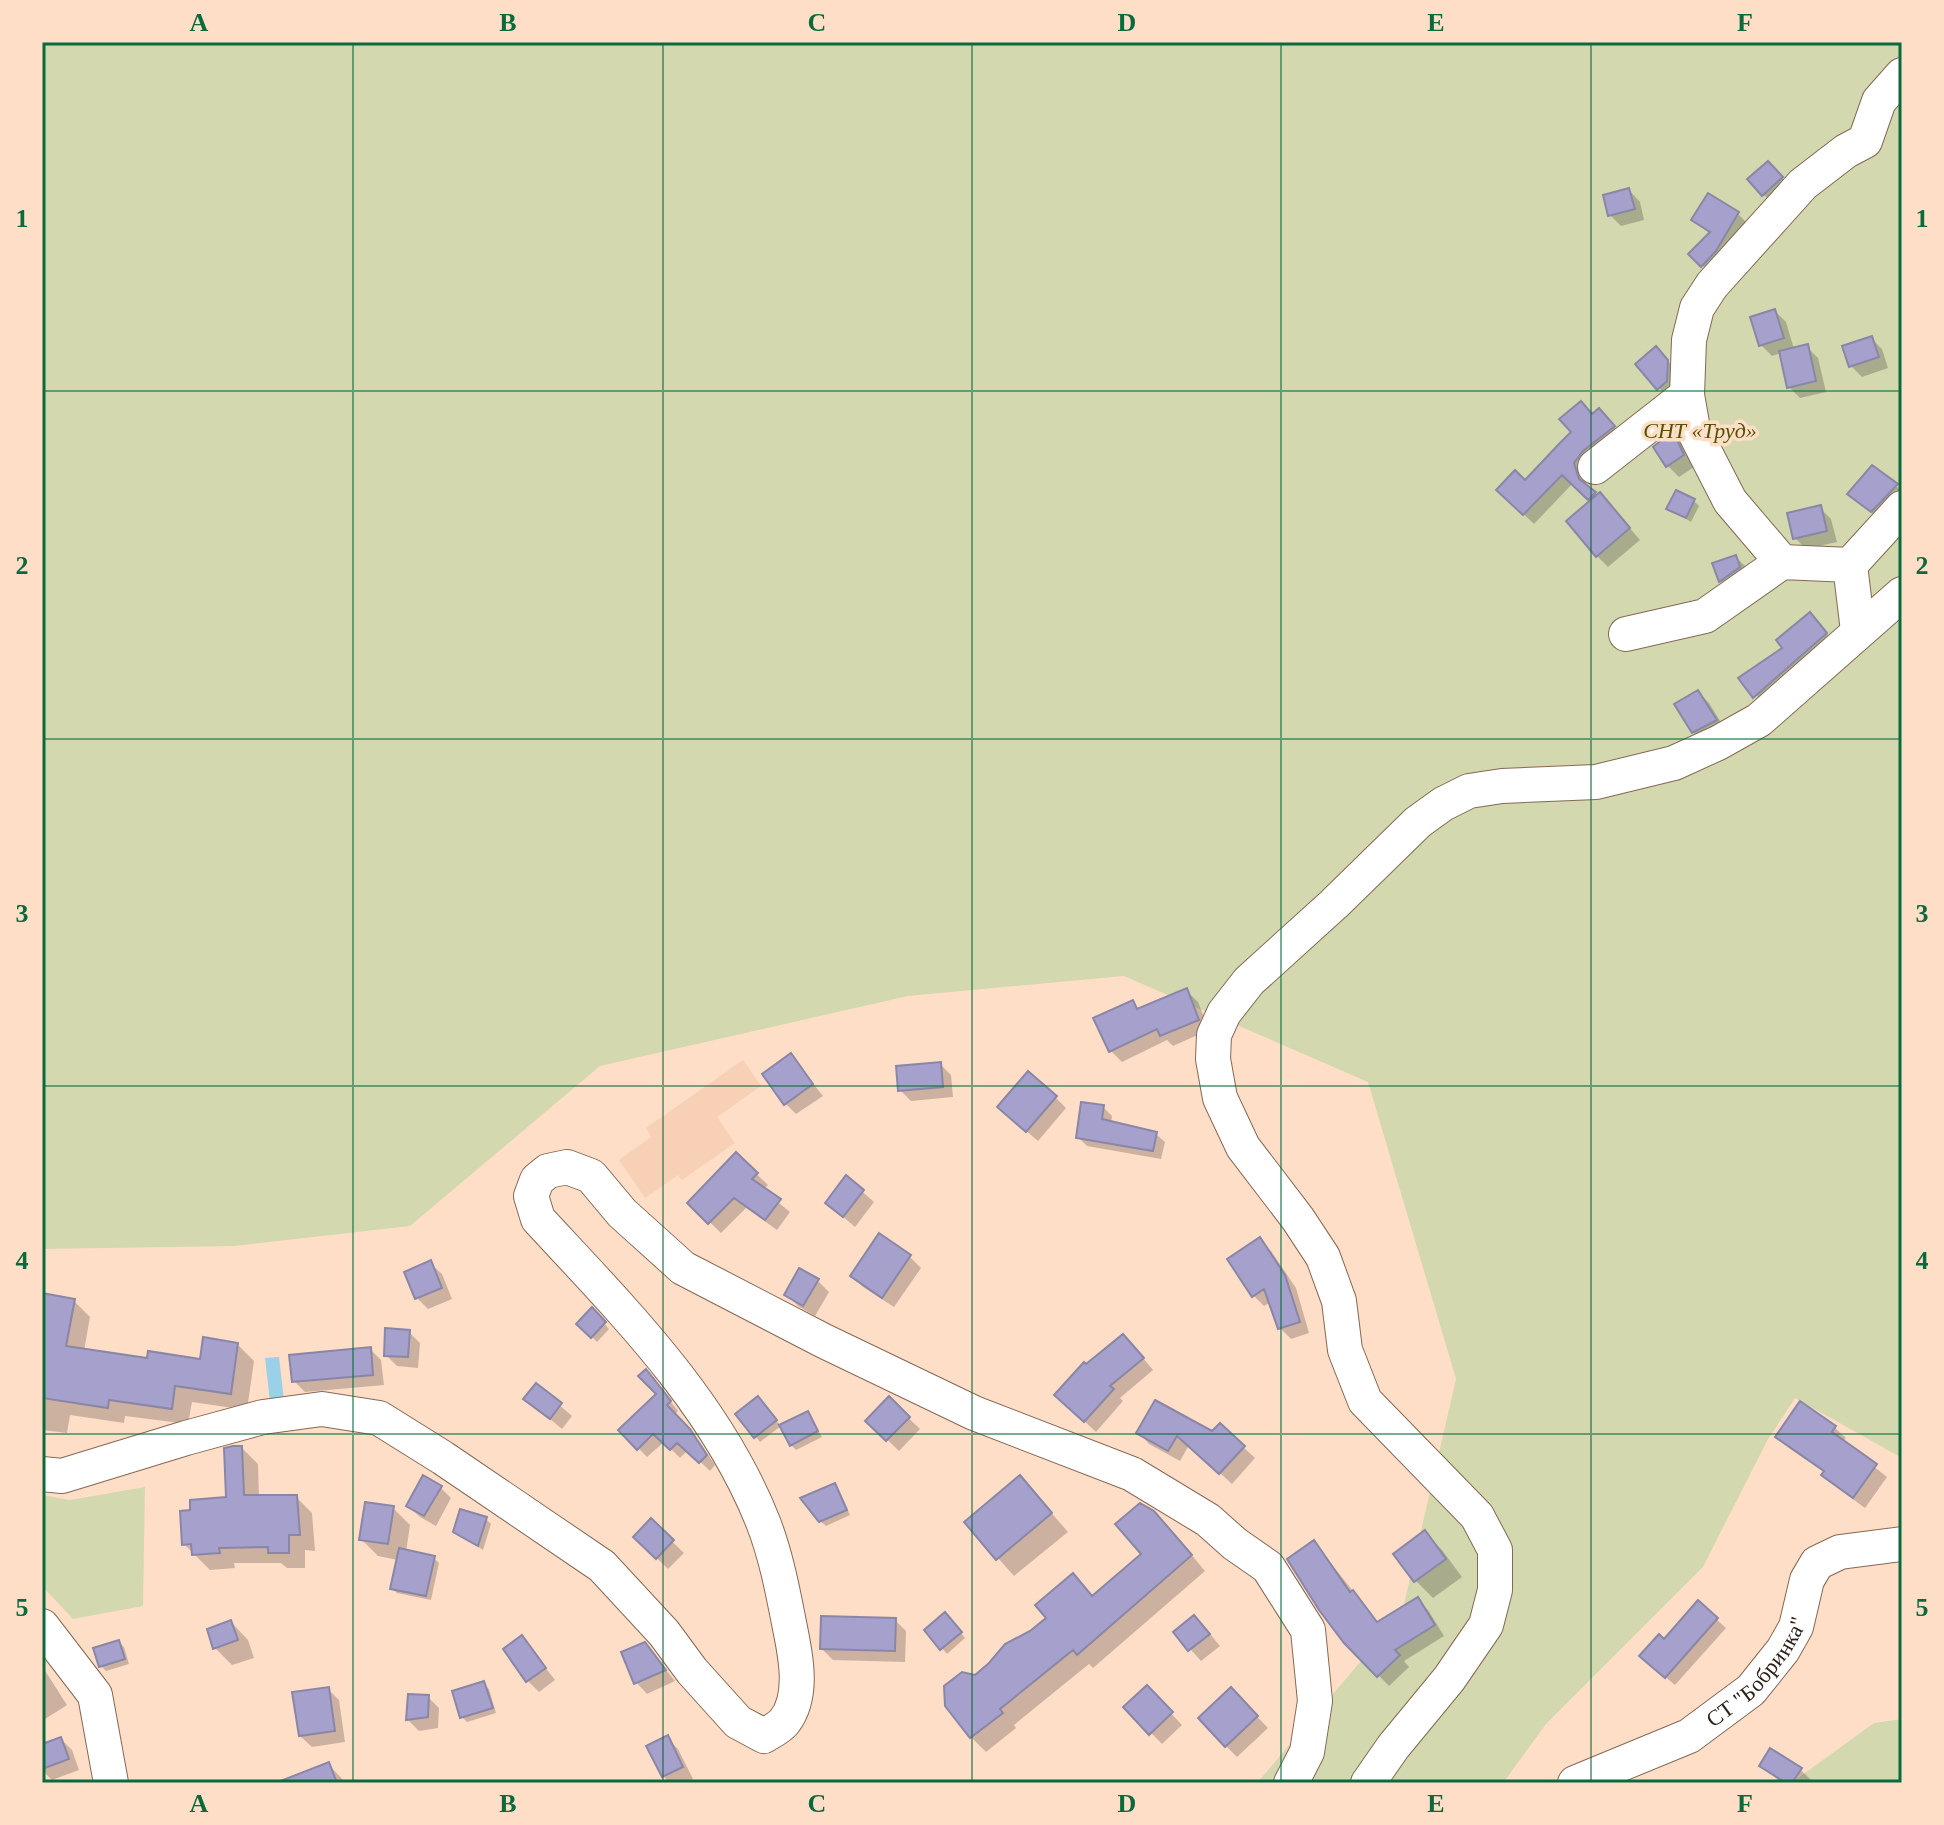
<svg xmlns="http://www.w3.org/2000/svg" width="1944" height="1825" font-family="Georgia,serif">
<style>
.built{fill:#f7d0b6}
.green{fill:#d4d8af}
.water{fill:#9bd1e8}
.shadow{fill:#0003}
.building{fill:#a6a0cd;stroke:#8a86a6;stroke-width:2}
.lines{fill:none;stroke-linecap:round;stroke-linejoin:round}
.minor-casing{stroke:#856855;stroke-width:36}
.minor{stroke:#fff;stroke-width:34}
.grid{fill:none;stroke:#0a693d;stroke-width:2;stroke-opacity:0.55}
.labels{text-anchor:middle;stroke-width:7;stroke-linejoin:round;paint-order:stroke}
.park-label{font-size:22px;font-style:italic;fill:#505402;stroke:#ffdec8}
.street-label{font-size:22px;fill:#2c2018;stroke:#ffdec8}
.neatline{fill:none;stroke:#0a693d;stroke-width:3}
.grid-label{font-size:26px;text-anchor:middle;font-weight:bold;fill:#0a693d}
</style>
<rect width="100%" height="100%" fill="#ffdec8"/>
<path class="built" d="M743 1060 761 1086 717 1117 735 1143 682 1180 678 1175 645 1198 619 1160 651 1137 646 1128Z"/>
<path class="green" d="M42 42H1902V1458L1795 1398 1767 1441 1703 1567 1546 1724 1503 1783H1257L1402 1613 1456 1379 1368 1082 1124 976 908 996 600 1066 410 1226 235 1246 42 1249Z
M145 1487 143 1606 73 1619 42 1586V1495L70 1500Z
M1902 1719V1783H1791L1874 1723Z"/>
<path class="water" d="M279 1357 284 1400 270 1402 265 1358Z"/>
<path class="shadow" d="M1779 174 1792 189 1774 205 1763 194Z
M1629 190 1640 202 1644 220 1621 226 1610 215Z
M1738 214 1747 223 1712 275 1691 254 1710 234 1694 220Z
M1775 311 1786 322 1794 349 1807 347 1818 358 1826 392 1800 398 1789 387 1781 353 1772 356 1761 345Z
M1871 338 1882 349 1888 368 1862 377 1851 366Z
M1667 360 1679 373 1670 400 1638 364Z
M1593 416 1609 420 1623 437 1583 474 1587 488 1611 506 1640 540 1608 567 1597 556 1592 501 1573 483 1534 524 1509 500Z
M1673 434 1684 445 1694 467 1679 477 1668 466Z
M1872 467 1902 491V503L1883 522 1849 494Z
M1694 501 1699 506 1691 522 1669 508Z
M1820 508 1831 519 1837 542 1806 549 1795 538Z
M1736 557 1747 568 1731 592 1720 581Z
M1810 615 1837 645 1767 707 1741 678 1785 648Z
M1698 692 1709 703 1727 732 1705 743 1693 732Z
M1187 991 1198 1002 1209 1030 1173 1046 1167 1040 1122 1062 1111 1051 1132 1002 1140 1010Z
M791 1056 823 1096 796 1114 785 1103Z
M940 1064 951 1075 953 1097 911 1101 900 1090Z
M1055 1097 1066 1108 1038 1141 1011 1118Z
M1103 1107 1112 1116 1111 1123 1156 1134 1165 1142 1161 1159 1087 1146 1078 1137Z
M737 1155 768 1185 763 1190 790 1212 777 1230 746 1208 721 1233 690 1203Z
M847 1178 874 1202 855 1227 827 1203Z
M1260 1240 1271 1251 1296 1288 1309 1333 1291 1339 1280 1328 1271 1302 1264 1306 1253 1295Z
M910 1257 921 1268 894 1307 863 1287 852 1276Z
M430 1263 442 1274 452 1299 428 1309 417 1298Z
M818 1281 829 1292 815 1316 798 1306 787 1295Z
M42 1295 74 1301 90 1317 84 1351 149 1361H202L237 1344 254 1361 247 1410 192 1402 188 1424 125 1416 124 1423 70 1415 67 1433 42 1430Z
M592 1310 609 1329 597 1342 579 1324Z
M409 1332 420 1343 418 1368 397 1366 386 1355Z
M1134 1347 1153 1370 1120 1398 1123 1401 1096 1432 1068 1406Z
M370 1349 381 1360 384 1385 305 1392 294 1381Z
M655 1381 678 1411 674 1415 699 1441 715 1465 710 1471 688 1450 680 1458 664 1442 647 1457 621 1430 659 1394Z
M536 1385 572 1416 562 1429 526 1399Z
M889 1399 920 1429 899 1451 868 1421Z
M763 1404 781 1426 760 1442 738 1414Z
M807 1413 822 1437 796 1450 791 1445Z
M1220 1426 1255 1458 1232 1484 1189 1445 1180 1461 1149 1444 1138 1432 1213 1434Z
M1834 1427 1846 1438 1843 1442 1887 1477 1865 1508 1835 1486 1824 1475 1825 1473 1789 1448 1778 1436Z
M242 1448 258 1464 259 1497H296L312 1513 315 1551 305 1550V1568H287L281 1563H234L235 1568 210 1570 184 1544 228 1499Z
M1020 1477 1068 1532 1014 1576 966 1522Z
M834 1486 839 1491 850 1515 826 1526 820 1521Z
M440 1487 451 1498 436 1526 420 1517 408 1506Z
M393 1508 410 1525 406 1552 434 1558 439 1563 431 1600 397 1593 392 1588 398 1560 378 1556 361 1539Z
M486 1519 491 1524 483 1550 455 1532Z
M651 1521 684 1553 668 1569 635 1537Z
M1169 1528 1205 1571 1093 1668 1089 1664 1014 1725 1016 1728 986 1752 971 1737 975 1677 1049 1618 1073 1575 1093 1597 1144 1554Z
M1425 1533 1442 1550 1462 1577 1433 1598 1416 1581 1396 1554Z
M1314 1542 1379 1624 1417 1600 1428 1610 1444 1636 1404 1661 1409 1667 1389 1686 1346 1642Z
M1698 1603 1726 1628 1675 1685 1651 1665 1665 1642Z
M950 1619 965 1638 947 1654 926 1630Z
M895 1620 906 1631 905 1662 833 1660 822 1649Z
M231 1622 248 1640 254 1658 232 1665 215 1648Z
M1205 1628 1220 1646 1201 1661 1175 1632Z
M522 1638 555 1680 539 1692 528 1681Z
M119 1642 124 1647 129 1664 106 1671 101 1666Z
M645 1644 675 1681 647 1694 636 1682Z
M42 1666 67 1705 42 1721Z
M484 1684 489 1689 496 1713 467 1722 462 1717Z
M1147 1688 1182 1725 1162 1744 1126 1707Z
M328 1689 339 1700 345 1742 312 1747 300 1736Z
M428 1697 439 1708 438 1728 419 1731 408 1720Z
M1242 1701 1268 1728 1237 1757 1226 1746Z
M667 1738 678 1749 693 1779 684 1783H670L663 1776Z
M61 1739 72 1750 79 1770 52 1780 42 1770V1746Z
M328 1764 346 1783H296Z
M1761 1766 1800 1769 1812 1781 1810 1783H1782Z"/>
<path class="building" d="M1768 161 1783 177 1762 196 1747 179Z
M1629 188 1635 209 1608 216 1603 195Z
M1708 193 1739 212 1716 251 1701 267 1688 254 1710 232 1691 220Z
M1775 309 1784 338 1759 346 1750 317Z
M1872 336 1879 357 1849 367 1842 346Z
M1808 344 1816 381 1787 388 1779 351Z
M1656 346 1668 360 1667 381 1657 390 1635 364Z
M1581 401 1592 414 1599 408 1615 426 1583 451 1574 463 1579 479 1596 492 1588 500 1562 475 1523 515 1496 490 1515 470 1525 480 1559 444 1571 432 1559 419Z
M1673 431 1684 455 1666 467 1653 447Z
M1872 465 1898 484 1871 512 1847 494Z
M1676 490 1695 499 1686 518 1666 509Z
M1600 492 1630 528 1596 557 1566 521Z
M1821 505 1827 531 1793 539 1787 513Z
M1736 555 1740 567 1719 582 1712 563Z
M1810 612 1827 633 1753 698 1738 678 1782 648 1776 640Z
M1698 690 1717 720 1692 733 1674 704Z
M1187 988 1199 1020 1160 1036 1157 1029 1109 1052 1093 1018 1133 1000 1137 1009Z
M791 1053 813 1084 784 1105 762 1074Z
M941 1062 943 1087 898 1091 896 1066Z
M1028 1071 1057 1096 1026 1132 997 1107Z
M1081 1102 1104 1105 1102 1119 1157 1132 1153 1151 1076 1138Z
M736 1152 758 1173 752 1179 781 1199 765 1220 734 1198 708 1224 687 1203Z
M846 1175 864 1190 843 1217 825 1203Z
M879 1233 911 1255 882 1298 850 1276Z
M1260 1237 1285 1275 1300 1322 1278 1329 1264 1289 1252 1297 1227 1259Z
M431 1260 442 1288 415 1299 404 1272Z
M799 1268 819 1279 803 1306 784 1295Z
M42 1293 75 1299 66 1346 147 1358 148 1351 200 1359 203 1337 238 1343 231 1394 175 1386 172 1409 109 1400 108 1408 42 1398Z
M592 1307 606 1322 591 1338 576 1324Z
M385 1328 410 1330 408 1357 384 1356Z
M1123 1334 1144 1358 1110 1386 1114 1389 1084 1422 1054 1395 1084 1362 1086 1364Z
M371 1347 373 1375 292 1382 289 1355Z
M646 1369 671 1401 667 1405 690 1429 707 1455 699 1463 677 1443 670 1450 653 1434 637 1450 618 1430 656 1394 638 1376Z
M536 1383 562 1403 550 1419 523 1399Z
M758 1396 777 1420 754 1438 735 1414Z
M889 1396 910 1417 886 1441 865 1421Z
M1155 1400 1212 1431 1220 1423 1245 1446 1219 1474 1177 1436 1168 1451 1136 1433Z
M1800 1401 1836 1426 1832 1432 1877 1464 1853 1498 1821 1475 1824 1471 1775 1437Z
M808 1411 818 1431 790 1446 779 1425Z
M233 1446H242L244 1495H297L300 1535H289V1553H268V1547L219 1548 220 1553 192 1555 191 1544 182 1545 180 1511 190 1510V1500L226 1497 224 1448Z
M423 1475 442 1486 424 1516 406 1506Z
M1020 1475 1052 1513 996 1560 964 1522Z
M835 1483 847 1510 819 1522 800 1498Z
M365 1502 394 1506 388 1544 359 1540Z
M1140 1503 1154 1511 1192 1555 1077 1655 1073 1650 1000 1709 1003 1713 970 1738 945 1706 944 1686 962 1672 975 1675 989 1663 1005 1644 1030 1631 1046 1618 1035 1605 1073 1573 1092 1596 1141 1554 1115 1524Z
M460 1509 487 1517 478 1546 453 1532Z
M651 1518 674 1540 656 1559 633 1537Z
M1425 1530 1446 1559 1414 1582 1393 1554Z
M1314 1540 1350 1592 1353 1590 1377 1622 1418 1597 1435 1625 1395 1650 1400 1655 1377 1677 1344 1643 1319 1610 1287 1559Z
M399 1548 435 1556 426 1596 390 1589Z
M1698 1600 1718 1618 1665 1678 1639 1656 1659 1634 1664 1639Z
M945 1612 962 1632 940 1650 924 1630Z
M1194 1615 1210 1634 1188 1651 1173 1632Z
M821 1616 896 1618 895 1651 820 1649Z
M231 1620 238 1640 213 1649 207 1629Z
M522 1635 546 1668 526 1682 503 1649Z
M119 1640 125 1659 99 1667 93 1648Z
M645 1642 666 1670 634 1684 621 1652Z
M484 1681 493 1708 460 1718 452 1691Z
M1147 1685 1173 1712 1149 1735 1123 1707Z
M329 1687 335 1731 299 1736 292 1692Z
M1231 1687 1258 1716 1225 1747 1198 1718Z
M408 1694 429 1695 428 1717 406 1720Z
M668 1735 683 1767 662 1777 646 1746Z
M61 1737 69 1759 42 1769V1744Z
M1770 1748 1802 1768 1792 1783H1786L1759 1766Z
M329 1762 337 1783H278V1782Z"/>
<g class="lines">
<defs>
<g id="minor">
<path d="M1595 467 1687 395"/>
<path d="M1782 562 1730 501 1693 429 1687 395 1689 340 1697 308 1712 285 1803 184 1846 151 1865 141 1879 101 1902 75"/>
<path d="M1850 565 1858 631"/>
<path d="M1626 634 1705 616 1782 562 1850 565 1902 508"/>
<path d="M42 1474 62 1476 186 1438 263 1417 322 1409 379 1418 443 1458 602 1566 664 1633 692 1671 738 1722 764 1736C770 1732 779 1728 784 1722 804 1697 796 1657 790 1628 783 1592 776 1555 763 1522 716 1403 623 1311 538 1219L531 1196 537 1180 548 1171 567 1167 591 1176 622 1213 683 1268 824 1341 974 1413 1132 1474 1208 1520 1235 1544 1268 1567 1308 1630 1315 1701 1307 1752 1291 1783"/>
<path d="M42 1626 95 1695 111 1783"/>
<path d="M1368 1783 1393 1747 1449 1679 1486 1625 1495 1590V1550L1477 1516 1365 1401 1345 1350 1339 1301 1323 1257 1298 1219 1243 1147 1220 1098 1213 1059 1214 1035 1224 1013 1249 981 1334 904 1418 822 1443 804 1469 791 1502 786 1596 782 1674 763 1718 743 1759 720 1902 594"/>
<path id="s1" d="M1575 1783 1689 1736 1751 1690 1783 1650 1796 1627 1807 1580 1817 1563 1840 1552 1902 1544"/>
</g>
</defs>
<use href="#minor" class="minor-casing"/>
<use href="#minor" class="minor"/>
</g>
<path class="grid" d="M353 42V1783M663 42V1783M972 42V1783M1281 42V1783M1591 42V1783M42 391H1902M42 739H1902M42 1086H1902M42 1434H1902"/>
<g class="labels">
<g class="park-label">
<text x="1700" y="438">СНТ «Труд»</text>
</g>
<g class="street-label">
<text dy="8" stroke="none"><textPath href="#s1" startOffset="218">СТ "Бобринка"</textPath></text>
</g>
</g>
<rect width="1944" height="1825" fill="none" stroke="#ffdec8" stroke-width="88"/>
<rect x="44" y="44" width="1856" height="1737" class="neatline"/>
<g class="grid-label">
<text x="199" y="31">A</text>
<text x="508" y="31">B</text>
<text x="817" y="31">C</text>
<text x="1127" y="31">D</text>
<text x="1436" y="31">E</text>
<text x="1745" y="31">F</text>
<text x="22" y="227">1</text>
<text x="1922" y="227">1</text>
<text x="22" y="574">2</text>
<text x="1922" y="574">2</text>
<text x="22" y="922">3</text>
<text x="1922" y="922">3</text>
<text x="22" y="1269">4</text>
<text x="1922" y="1269">4</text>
<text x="22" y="1616">5</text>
<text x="1922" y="1616">5</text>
<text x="199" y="1812">A</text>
<text x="508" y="1812">B</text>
<text x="817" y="1812">C</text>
<text x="1127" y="1812">D</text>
<text x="1436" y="1812">E</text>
<text x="1745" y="1812">F</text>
</g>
</svg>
